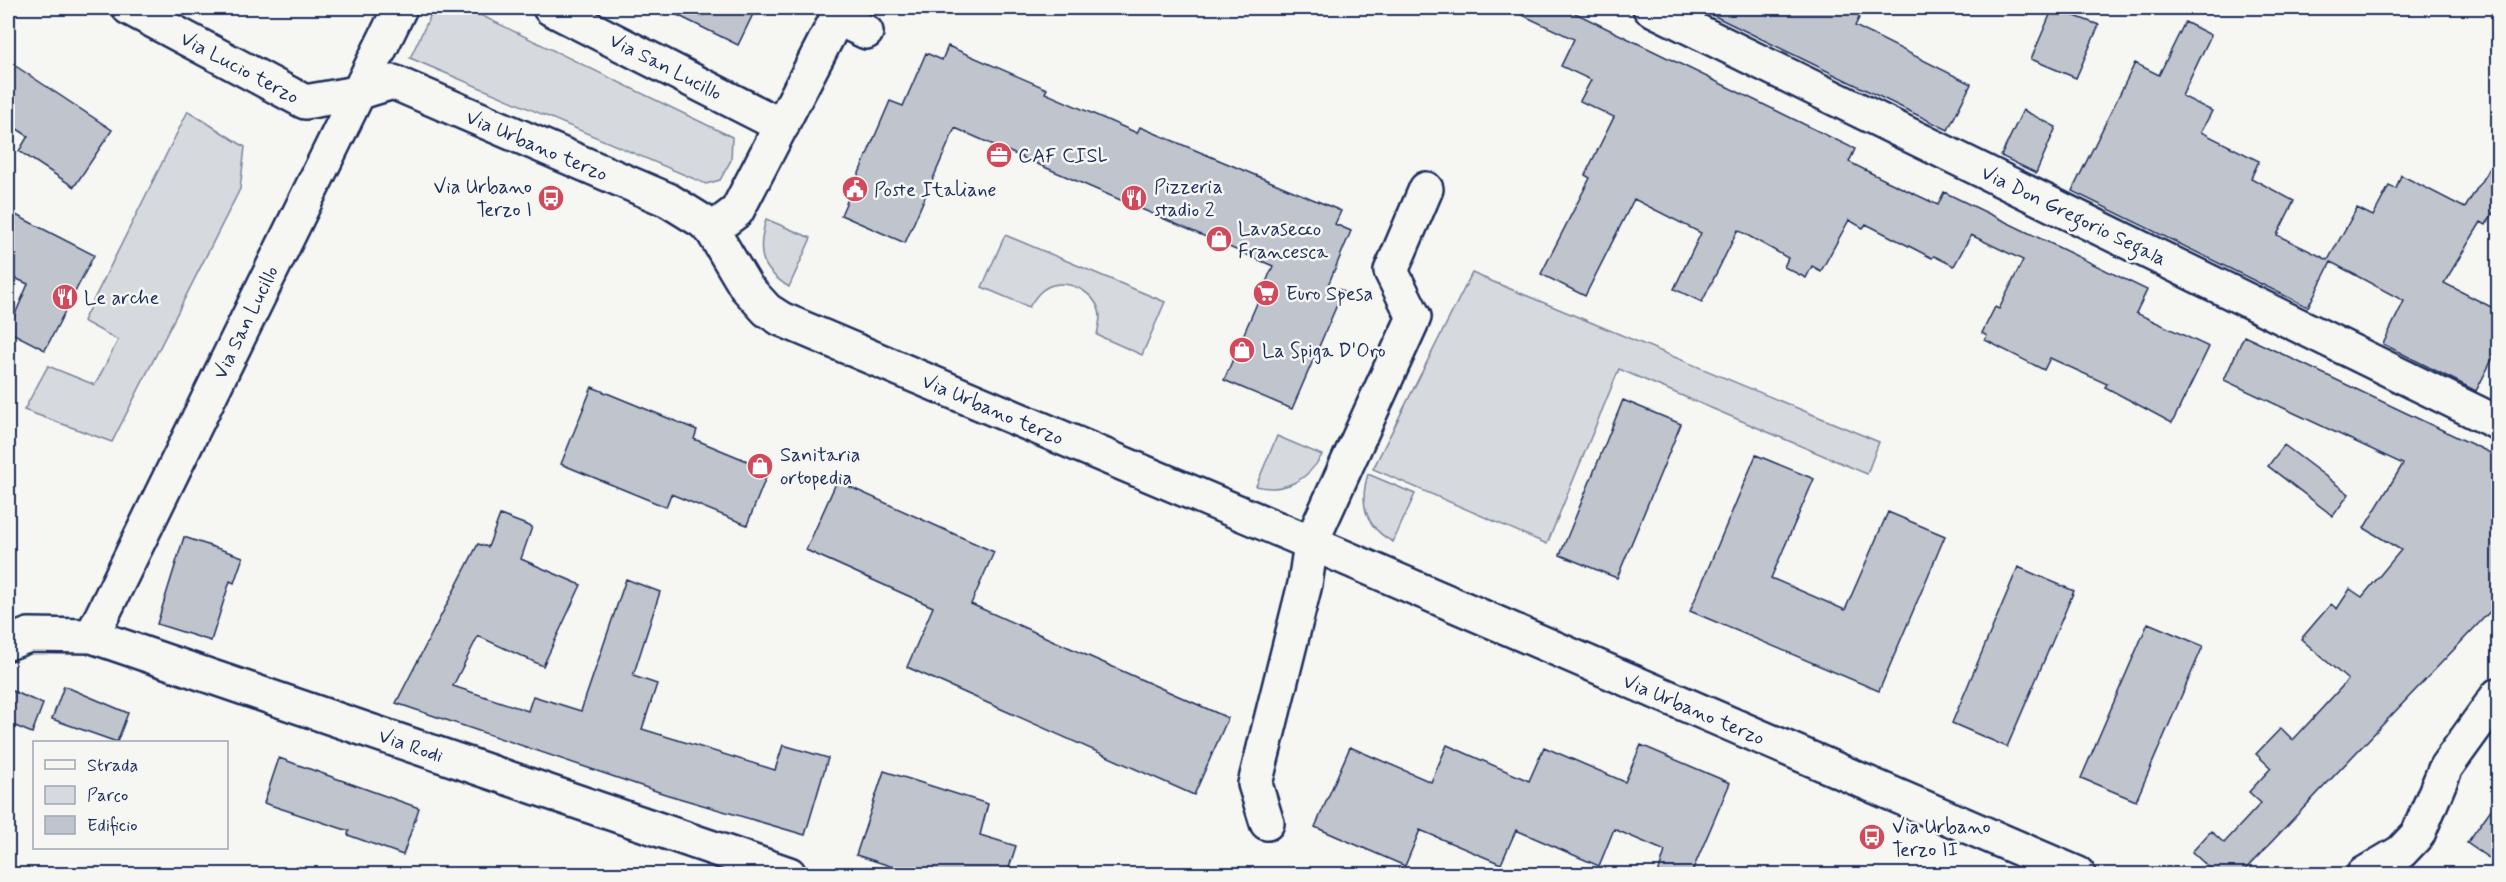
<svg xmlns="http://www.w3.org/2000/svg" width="2506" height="882" font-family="Mynerve,sans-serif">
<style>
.green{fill:#d6d9dd;stroke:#78849e;stroke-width:1.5}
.building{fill:#c0c4cd;stroke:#1b2f5e;stroke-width:1.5}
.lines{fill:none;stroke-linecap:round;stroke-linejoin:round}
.street-casing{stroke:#1b2f5e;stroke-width:38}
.secondary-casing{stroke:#1b2f5e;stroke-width:38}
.street{stroke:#f6f6f2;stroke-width:33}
.secondary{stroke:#f6f6f2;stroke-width:33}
.labels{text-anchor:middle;stroke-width:5;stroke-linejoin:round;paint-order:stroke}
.street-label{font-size:20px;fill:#1b2f5e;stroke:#f6f6f2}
.poi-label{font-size:20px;fill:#1b2f5e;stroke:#f6f6f2;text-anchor:start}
</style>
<rect width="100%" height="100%" fill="#f6f6f2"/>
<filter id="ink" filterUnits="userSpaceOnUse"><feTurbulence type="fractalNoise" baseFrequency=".0167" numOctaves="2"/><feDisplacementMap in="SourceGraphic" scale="12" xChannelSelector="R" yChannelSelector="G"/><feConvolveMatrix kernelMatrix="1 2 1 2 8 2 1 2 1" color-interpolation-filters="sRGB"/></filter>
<g filter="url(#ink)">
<path class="green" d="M434 8H466L732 137 731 160 720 180 706 184 410 58Z
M188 111 245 147 240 189 112 442 24 410 48 366 95 385 118 340 83 321Z
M766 219 811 238 789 287C759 268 757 252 766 219Z
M1005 235 1165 302 1142 355 1097 335C1098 329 1100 322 1100 316 1098 295 1073 280 1053 285 1041 288 1035 298 1029 307L982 287Z
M1472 273 1879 442 1867 474 1619 369 1547 544 1373 469Z
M1277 436 1322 455C1308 480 1285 493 1256 486Z
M1368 474 1415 494 1393 542C1365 527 1359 503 1368 474Z"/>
<path class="building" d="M663 8H756L738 45Z
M1507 8H1565L1855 149 1849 162 1887 181 1938 205 1944 192 2147 290 2136 313 2209 347 2172 423 2105 387 2107 384 2050 358 2044 370 1985 340 1987 336 1982 333 1995 307 1999 309 2023 260 1971 235 1954 266 1934 256 1932 258 1866 224 1863 228 1849 220 1821 271 1812 266 1806 278 1784 267 1788 258 1738 230 1702 302 1674 289 1701 233 1634 199 1585 296 1541 274 1590 178 1585 175 1614 117 1580 101 1591 80 1561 66 1574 39Z
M1698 8H1864L1855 26 1971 84 1948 130Z
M2053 8 2099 25 2076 78 2031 59Z
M2185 22 2211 35 2182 96 2212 111 2201 132 2259 161 2251 178 2294 201 2277 235 2328 260 2357 208 2373 216 2389 186 2396 189 2401 175 2465 208 2499 152V203L2486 225 2481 222 2444 283 2499 311V346L2476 391 2383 344 2404 301 2331 262 2308 307 2072 191 2135 63 2159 75Z
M948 46 1047 89 1045 93 1137 133 1140 127 1341 211 1335 224 1351 231 1328 285 1343 291 1292 409 1224 380 1273 266 1035 163 955 128 905 243 841 215 890 101 903 106 926 53 942 60Z
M8 61 112 130 74 187 19 151 28 136 8 123Z
M2023 110 2056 127 2036 173 2001 156Z
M8 211 94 255 45 350 8 331 28 284 8 275Z
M2244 336 2499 457V602L2241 874H2216L2192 852 2211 831 2224 843 2261 803 2249 792 2271 768 2256 754 2281 728 2293 740 2348 680 2301 639 2331 604 2337 609 2350 589 2362 597 2401 550 2364 528 2403 464 2224 380Z
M592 387 697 430 694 439 769 470 747 525 671 494 666 507 561 464Z
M1623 400 1681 424 1617 578 1560 555Z
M2284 445 2349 494 2333 516 2268 466Z
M1756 455 1814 479 1771 578 1845 610 1888 512 1945 536 1879 691 1690 611Z
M837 481 994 552 971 604 1228 718 1194 795 907 667 933 607 806 550Z
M500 515 532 527 521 559 581 585 543 666 478 636 453 686 528 711 533 696 581 711 626 579 660 592 633 676 657 684 642 729 775 770 783 745 828 758 805 835 665 794 396 703 478 544 488 547Z
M184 537 243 557 234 583 230 581 211 641 157 624Z
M2018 567 2074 591 2007 747 1952 723Z
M2148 623 2203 646 2136 801 2081 778Z
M64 686 128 713 117 742 52 719Z
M8 689 43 704 32 733 8 723Z
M1447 745 1529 781 1544 747 1625 782 1641 745 1730 783 1691 874H1658L1665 851 1614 829 1599 866 1516 830 1501 864 1420 830 1405 866 1315 827 1350 747 1431 782Z
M279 758 419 808 403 855 348 835 349 831 264 803Z
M884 771 988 804 980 835 1016 846 1007 874H915L856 855Z
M2499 798V865L2467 843Z"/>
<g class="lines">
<defs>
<path id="street" d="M550 8 782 126
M1650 8 2498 423
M712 230 737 211 837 18 866 32
M92 636 400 8
M8 643 29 635 92 636 789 874
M1267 823 1255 784 1305 584 1311 543 1414 317 1391 271 1426 189"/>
<path id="secondary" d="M129 8 305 102 357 93 393 82 668 200 702 221 712 230 746 287 767 310 781 319 1311 543 2078 874
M2364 874 2401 852 2418 834 2446 767 2498 695"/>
</defs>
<use href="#street" class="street-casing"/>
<use href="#secondary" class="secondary-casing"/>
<use href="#street" class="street"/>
<use href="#secondary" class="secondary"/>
</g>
</g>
<defs>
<symbol id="office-disc" viewBox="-11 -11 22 22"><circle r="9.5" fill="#d1495b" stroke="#f6f6f2"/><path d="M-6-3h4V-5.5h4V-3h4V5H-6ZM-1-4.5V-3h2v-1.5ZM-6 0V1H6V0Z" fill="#fff"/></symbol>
<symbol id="civic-disc" viewBox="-11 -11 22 22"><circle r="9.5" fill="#d1495b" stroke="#f6f6f2"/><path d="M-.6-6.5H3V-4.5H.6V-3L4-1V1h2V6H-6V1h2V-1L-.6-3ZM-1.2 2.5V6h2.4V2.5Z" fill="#fff"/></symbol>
<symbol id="bus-disc" viewBox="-11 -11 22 22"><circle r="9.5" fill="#d1495b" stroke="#f6f6f2"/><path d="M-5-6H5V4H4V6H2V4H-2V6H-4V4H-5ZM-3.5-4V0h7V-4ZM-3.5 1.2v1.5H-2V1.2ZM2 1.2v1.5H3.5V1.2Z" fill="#fff"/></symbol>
<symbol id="restaurant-disc" viewBox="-11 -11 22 22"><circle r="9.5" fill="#d1495b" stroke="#f6f6f2"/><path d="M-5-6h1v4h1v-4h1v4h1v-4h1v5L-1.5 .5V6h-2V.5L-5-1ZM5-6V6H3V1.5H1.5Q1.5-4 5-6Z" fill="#fff"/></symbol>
<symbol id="shop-disc" viewBox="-11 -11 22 22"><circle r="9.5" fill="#d1495b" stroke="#f6f6f2"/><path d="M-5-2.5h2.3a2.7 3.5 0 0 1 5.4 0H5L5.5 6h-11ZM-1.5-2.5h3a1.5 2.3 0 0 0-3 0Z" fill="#fff"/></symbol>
<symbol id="supermarket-disc" viewBox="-11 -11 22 22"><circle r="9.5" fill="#d1495b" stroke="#f6f6f2"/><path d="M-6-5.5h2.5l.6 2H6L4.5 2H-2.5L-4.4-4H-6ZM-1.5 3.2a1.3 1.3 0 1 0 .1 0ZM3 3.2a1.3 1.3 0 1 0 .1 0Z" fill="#fff"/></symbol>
</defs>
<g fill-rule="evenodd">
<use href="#office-disc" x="984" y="140" width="30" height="30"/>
<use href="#civic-disc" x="840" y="174" width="30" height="30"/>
<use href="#bus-disc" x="536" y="183" width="30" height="30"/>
<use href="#restaurant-disc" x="1119" y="183" width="30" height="30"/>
<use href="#shop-disc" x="1204" y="224" width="30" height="30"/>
<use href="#supermarket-disc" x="1251" y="278" width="30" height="30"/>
<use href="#restaurant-disc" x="50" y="282" width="30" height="30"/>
<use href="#shop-disc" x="1227" y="335" width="30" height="30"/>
<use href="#shop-disc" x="745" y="451" width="30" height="30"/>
<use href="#bus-disc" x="1857" y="822" width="30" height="30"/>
</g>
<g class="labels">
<g class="street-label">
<text transform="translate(666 66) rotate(27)" y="7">Via San Lucillo</text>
<text transform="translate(240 67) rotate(28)" y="7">Via Lucio terzo</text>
<text transform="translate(537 145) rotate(23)" y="7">Via Urbano terzo</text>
<text transform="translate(2074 215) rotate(26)" y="7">Via Don Gregorio Segala</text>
<text transform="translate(245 322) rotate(-64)" y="7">Via San Lucillo</text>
<text transform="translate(993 409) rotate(23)" y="7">Via Urbano terzo</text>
<text transform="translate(1694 709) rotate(23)" y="7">Via Urbano terzo</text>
<text transform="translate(411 745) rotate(19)" y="7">Via Rodi</text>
</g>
<g class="poi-label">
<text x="1018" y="162">CAF CISL</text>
<text x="532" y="193" text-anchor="end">Via Urbano<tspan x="532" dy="23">Terzo I</tspan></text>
<text x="1154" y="193">Pizzeria<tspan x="1154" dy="23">stadio 2</tspan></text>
<text x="874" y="196">Poste Italiane</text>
<text x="1238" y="235">Lavasecco<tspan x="1238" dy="23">Francesca</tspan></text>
<text x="1286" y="300">Euro Spesa</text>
<text x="84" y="304">Le arche</text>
<text x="1262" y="357">La Spiga D'Oro</text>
<text x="780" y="461">Sanitaria<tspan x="780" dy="23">ortopedia</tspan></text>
<text x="1892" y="833">Via Urbano<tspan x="1892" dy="23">Terzo II</tspan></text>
</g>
</g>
<rect width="2506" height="882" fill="none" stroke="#f6f6f2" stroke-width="30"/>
<rect x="15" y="15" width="2476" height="852" fill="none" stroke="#1b2f5e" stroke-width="2" filter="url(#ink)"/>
<rect x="33" y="741" width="195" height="108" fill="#f6f6f2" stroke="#9ea6b7" stroke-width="1.5"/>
<rect x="45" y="760" width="30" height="9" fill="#f6f6f2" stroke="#9ea6b7" stroke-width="1.5"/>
<text x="87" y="771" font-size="18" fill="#1b2f5e">Strada</text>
<rect x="45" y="786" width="30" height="18" fill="#d6d9dd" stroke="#9ea6b7" stroke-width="1.5"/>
<text x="87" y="801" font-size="18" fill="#1b2f5e">Parco</text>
<rect x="45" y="816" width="30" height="18" fill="#c0c4cd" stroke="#9ea6b7" stroke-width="1.5"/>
<text x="87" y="831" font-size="18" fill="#1b2f5e">Edificio</text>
</svg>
